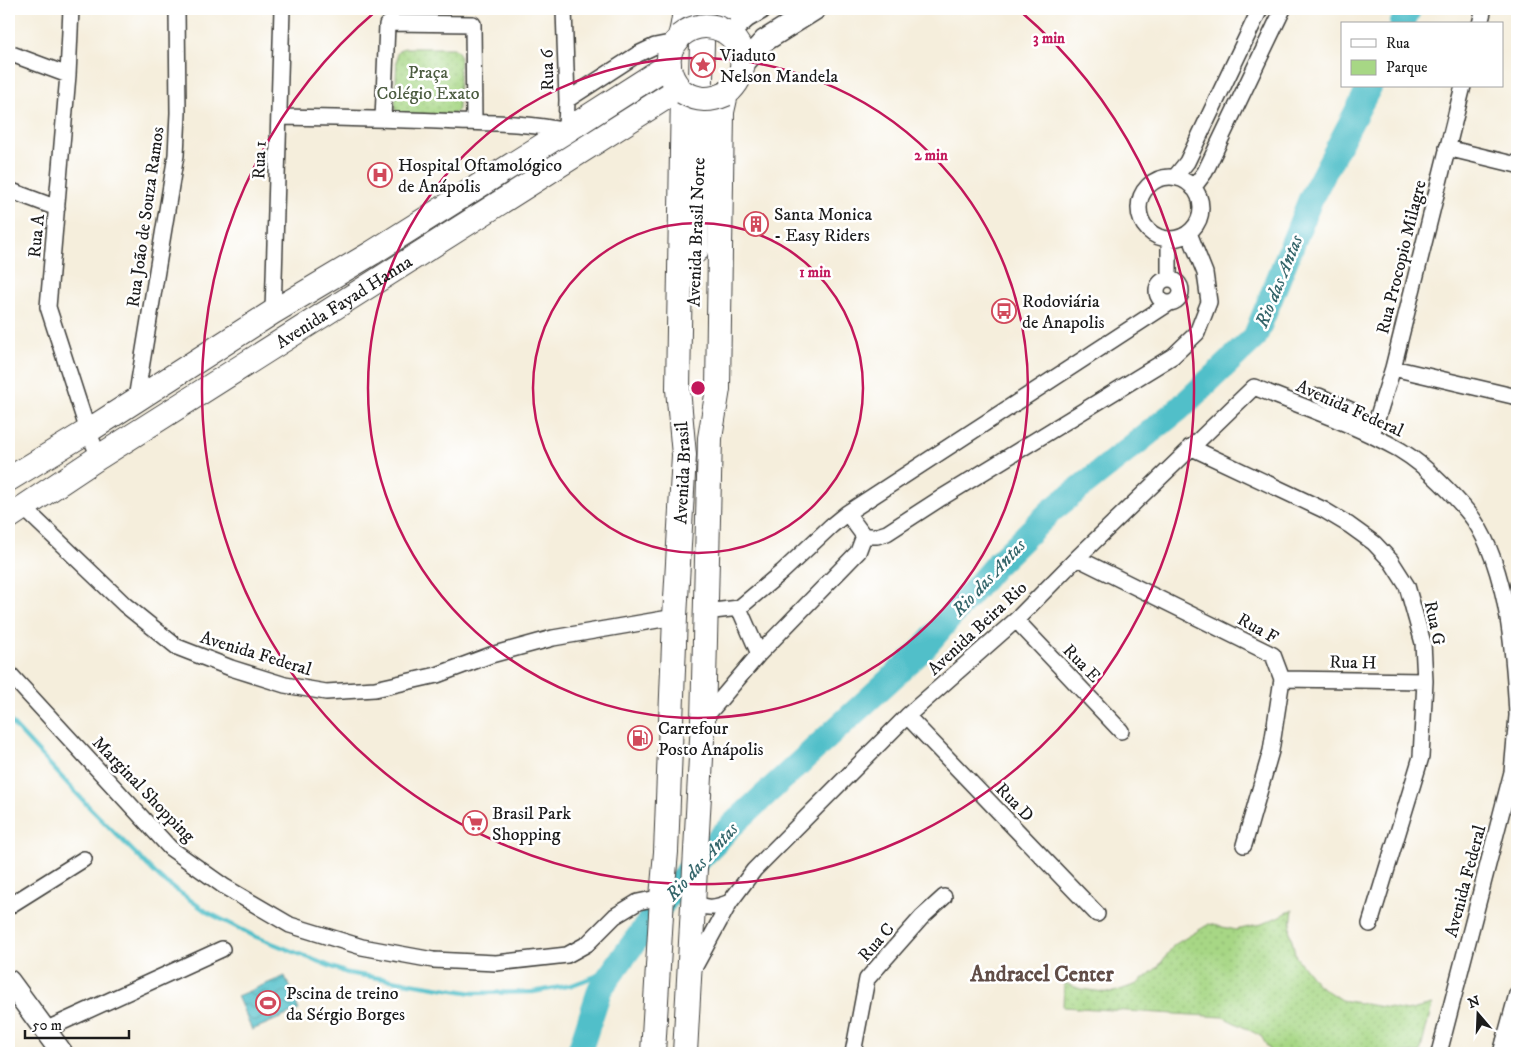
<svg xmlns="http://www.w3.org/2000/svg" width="1526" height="1062" font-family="'IM FELL DW Pica',serif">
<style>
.green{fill:url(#green-dots);stroke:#627a50}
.water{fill:url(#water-waves);stroke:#366e72}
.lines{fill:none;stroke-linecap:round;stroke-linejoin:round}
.stream{stroke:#51bfc9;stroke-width:4.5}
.river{stroke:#51bfc9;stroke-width:25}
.street-casing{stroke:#3d3c39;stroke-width:18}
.secondary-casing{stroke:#3d3c39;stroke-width:24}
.primary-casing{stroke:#3d3c39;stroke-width:26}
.street{stroke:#fff;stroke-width:15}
.secondary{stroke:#fff;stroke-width:21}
.primary{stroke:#fff;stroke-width:24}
.primary-bridge-casing{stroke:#3d3c39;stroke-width:26;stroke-linecap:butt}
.primary-bridge{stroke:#fff;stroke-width:24}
.ring{fill:none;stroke:#c2185b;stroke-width:2.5}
.labels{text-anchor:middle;stroke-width:5;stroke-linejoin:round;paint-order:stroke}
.poi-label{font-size:18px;fill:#1c1c1c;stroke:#fff;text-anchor:start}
.street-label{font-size:18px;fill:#1c1c1c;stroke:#fff}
.park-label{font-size:18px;fill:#4d5d41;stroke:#fff}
.water-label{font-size:19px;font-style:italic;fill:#34656a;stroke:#fff}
.district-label{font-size:22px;font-weight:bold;fill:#604d47;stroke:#fff}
.centre{fill:#c2185b;stroke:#fff;stroke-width:2.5}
.ring-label{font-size:15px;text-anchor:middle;font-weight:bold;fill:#c2185b;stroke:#fff;stroke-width:5;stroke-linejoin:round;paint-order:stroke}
</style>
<defs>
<pattern id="green-dots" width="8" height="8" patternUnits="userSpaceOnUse" patternTransform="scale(1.25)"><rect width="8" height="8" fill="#a7d785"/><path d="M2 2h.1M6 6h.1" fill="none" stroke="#8fb872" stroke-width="1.8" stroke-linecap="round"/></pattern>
<pattern id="water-waves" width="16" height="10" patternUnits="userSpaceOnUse" patternTransform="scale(1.25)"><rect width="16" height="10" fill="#51bfc9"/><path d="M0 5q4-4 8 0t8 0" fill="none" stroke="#429aa2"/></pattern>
</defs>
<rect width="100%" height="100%" fill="#fff"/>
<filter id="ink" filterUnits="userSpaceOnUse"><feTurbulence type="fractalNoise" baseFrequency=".02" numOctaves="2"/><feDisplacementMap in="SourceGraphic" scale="10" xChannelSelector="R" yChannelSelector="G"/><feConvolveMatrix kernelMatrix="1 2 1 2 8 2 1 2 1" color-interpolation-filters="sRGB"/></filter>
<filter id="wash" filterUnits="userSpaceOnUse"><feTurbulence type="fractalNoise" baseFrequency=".0096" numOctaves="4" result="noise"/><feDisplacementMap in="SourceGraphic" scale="20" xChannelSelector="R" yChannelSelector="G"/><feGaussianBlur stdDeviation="1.12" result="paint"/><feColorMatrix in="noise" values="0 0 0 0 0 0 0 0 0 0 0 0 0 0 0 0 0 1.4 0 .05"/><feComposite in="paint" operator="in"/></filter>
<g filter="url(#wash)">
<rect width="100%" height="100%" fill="#f5eedc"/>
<path class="green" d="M405 48H454L459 53 460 56 458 109 453 116 398 115 395 108 397 53 401 49Z
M1293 910 1290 932 1296 957 1318 985 1341 1000 1407 1011 1432 1005 1420 1053H1271L1261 1036 1223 1017 1063 1007 1064 983 1081 989 1111 993 1137 984 1158 967 1174 945 1209 924 1236 930 1262 924Z"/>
<path class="water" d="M285 976 299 1010 252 1030 237 996Z"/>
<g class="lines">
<path class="stream" d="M9 720 91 809 161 879 207 912 254 936 347 973 473 993 533 992 572 985 596 976 619 964"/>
<path class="river" d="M1402 24 1409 9
M579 1053 600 989 679 881 729 828 921 651 994 567 1051 511 1179 409 1255 337 1311 198 1370 86"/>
</g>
</g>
<g filter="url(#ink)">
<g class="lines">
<defs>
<path id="street" d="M71 9 68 75 48 307 88 431 99 457
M1480 24 1483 12
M9 53 68 75
M567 100 638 54 655 46 675 42
M279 117C339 118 399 119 459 122 495 123 531 123 566 131L567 100 564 9
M383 119 387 25 390 23 473 24 474 122
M1447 148 1517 165
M1139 208a31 31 0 1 1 62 0a31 31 0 1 1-62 0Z
M1175 177 1187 162 1260 9
M1193 188 1205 172 1283 9
M9 190 57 208
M1169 239V279
M1157 291a12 12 0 1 1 24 0a12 12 0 1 1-24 0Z
M273 312 282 9
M1393 368 1517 397
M1319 396 1353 411 1371 434
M136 399 176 155 178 113 177 9
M1372 435 1393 368 1463 86
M1190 447 1324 510 1349 525 1374 543 1391 561 1407 586 1423 643 1425 681 1421 757 1370 924
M23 507 125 605 177 647 231 668 285 685 326 692 375 689 437 675 491 655 553 638 675 617
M847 513 864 536
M864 536H877L887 533 941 498 1173 356 1197 333 1209 302 1205 273 1189 233
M1077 558 1273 655 1282 679 1271 751 1244 845
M739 608 759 654
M705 612 739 608 782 572 831 526 847 513 1168 304
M1016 620 1121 731
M9 673 170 848 225 887 290 925 362 947 433 960 496 963 567 955 587 944 615 916 638 902 662 897
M1282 679 1425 681
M907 716 1097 914
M703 720 759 654 858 552 864 536
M692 901C707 910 715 908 730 902
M9 906 84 859
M693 970 730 902 754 870 907 716 1016 620 1077 558 1254 387C1303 407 1354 424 1400 450 1415 459 1429 471 1441 483 1453 495 1465 507 1474 520 1508 571 1514 654 1517 714
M45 1030 222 949
M1504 1041 1517 1052
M853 1053 867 979 922 917 944 897
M1439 1053 1512 772 1517 716
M1501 1053 1517 994"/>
<path id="secondary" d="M728 33 746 17 760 9
M743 64 764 41 815 9
M9 981 62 1053"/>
<g id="primary">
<path d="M696 251 703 9"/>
<path d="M9 479 88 431 273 312 372 253 566 131 669 65"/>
<path id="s1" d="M9 517 99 457 679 89"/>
<path id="s2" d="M653 1053 662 897 666 852 675 617 684 455 678 389 683 92C671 81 665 65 671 49 673 44 678 41 680 36 683 28 684 17 685 9"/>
<path d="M685 1053 703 721 710 438 718 389 722 112 726 94C747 76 750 47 724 31L729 9"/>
</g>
</defs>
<use href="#street" class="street-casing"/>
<use href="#secondary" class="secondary-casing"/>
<use href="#primary" class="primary-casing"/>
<use href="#street" class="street"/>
<use href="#secondary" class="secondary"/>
<use href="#primary" class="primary"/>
<defs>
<path id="primary-bridge" d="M680 36C693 25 709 23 724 31
M683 92C698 101 710 101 726 94"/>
</defs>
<use href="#primary-bridge" class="primary-bridge-casing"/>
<use href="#primary-bridge" class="primary-bridge"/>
</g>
</g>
<g class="ring">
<circle cx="698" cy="388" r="165"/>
<circle cx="698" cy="388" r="330"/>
<path d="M1020 11A496 496 0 1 1 376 11"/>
</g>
<defs>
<symbol id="sight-ring" viewBox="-11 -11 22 22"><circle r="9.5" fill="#fff" stroke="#d1495b" stroke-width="1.5"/><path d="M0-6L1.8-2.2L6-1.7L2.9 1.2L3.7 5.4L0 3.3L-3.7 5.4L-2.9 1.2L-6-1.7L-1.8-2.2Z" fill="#d1495b"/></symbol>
<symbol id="hospital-ring" viewBox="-11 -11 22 22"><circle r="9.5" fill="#fff" stroke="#d1495b" stroke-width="1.5"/><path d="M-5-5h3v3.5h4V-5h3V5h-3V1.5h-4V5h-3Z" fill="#d1495b"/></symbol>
<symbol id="building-ring" viewBox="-11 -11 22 22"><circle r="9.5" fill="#fff" stroke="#d1495b" stroke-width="1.5"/><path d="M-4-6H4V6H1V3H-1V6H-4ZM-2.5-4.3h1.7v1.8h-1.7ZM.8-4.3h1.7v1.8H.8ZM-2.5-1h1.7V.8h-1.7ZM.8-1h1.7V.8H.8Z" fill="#d1495b"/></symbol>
<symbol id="bus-ring" viewBox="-11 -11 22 22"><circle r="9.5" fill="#fff" stroke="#d1495b" stroke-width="1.5"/><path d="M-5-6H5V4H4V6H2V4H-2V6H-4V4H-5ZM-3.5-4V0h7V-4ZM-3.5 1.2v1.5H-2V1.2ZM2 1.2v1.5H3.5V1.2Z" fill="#d1495b"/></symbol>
<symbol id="fuel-ring" viewBox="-11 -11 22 22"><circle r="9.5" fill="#fff" stroke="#d1495b" stroke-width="1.5"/><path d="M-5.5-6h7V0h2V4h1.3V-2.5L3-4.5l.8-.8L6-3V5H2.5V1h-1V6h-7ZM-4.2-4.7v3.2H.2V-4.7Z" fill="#d1495b"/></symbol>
<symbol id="supermarket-ring" viewBox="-11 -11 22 22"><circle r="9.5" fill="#fff" stroke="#d1495b" stroke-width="1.5"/><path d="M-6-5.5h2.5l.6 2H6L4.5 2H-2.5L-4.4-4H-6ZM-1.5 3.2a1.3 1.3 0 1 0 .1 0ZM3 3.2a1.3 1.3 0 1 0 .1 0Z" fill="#d1495b"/></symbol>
<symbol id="stadium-ring" viewBox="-11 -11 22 22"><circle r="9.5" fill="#fff" stroke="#d1495b" stroke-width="1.5"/><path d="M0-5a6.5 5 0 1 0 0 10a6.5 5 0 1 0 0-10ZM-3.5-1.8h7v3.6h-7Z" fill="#d1495b"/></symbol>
</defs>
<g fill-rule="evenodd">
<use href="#sight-ring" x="689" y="51" width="28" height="28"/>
<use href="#hospital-ring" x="366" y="161" width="28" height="28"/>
<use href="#building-ring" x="742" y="210" width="28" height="28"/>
<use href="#bus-ring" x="990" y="297" width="28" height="28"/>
<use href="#fuel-ring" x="626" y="724" width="28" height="28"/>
<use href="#supermarket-ring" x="461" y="809" width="28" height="28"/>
<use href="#stadium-ring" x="254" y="989" width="28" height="28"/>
</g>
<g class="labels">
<g class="poi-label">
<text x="720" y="61">Viaduto<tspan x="720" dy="21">Nelson Mandela</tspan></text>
<text x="398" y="171">Hospital Oftamológico<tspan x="398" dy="21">de Anápolis</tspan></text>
<text x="774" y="220">Santa Monica<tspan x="774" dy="21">- Easy Riders</tspan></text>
<text x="1022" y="307">Rodoviária<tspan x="1022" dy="21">de Anapolis</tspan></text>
<text x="658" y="734">Carrefour<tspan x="658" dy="21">Posto Anápolis</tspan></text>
<text x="492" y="819">Brasil Park<tspan x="492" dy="21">Shopping</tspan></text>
<text x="286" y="999">Pscina de treino<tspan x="286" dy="21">da Sérgio Borges</tspan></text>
</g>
<g class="street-label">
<text transform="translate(547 70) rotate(-91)" y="6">Rua 6</text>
<text transform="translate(259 160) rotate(-88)" y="6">Rua 1</text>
<text transform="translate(145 217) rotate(-82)" y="6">Rua João de Souza Ramos</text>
<text transform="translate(696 232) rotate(-88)" y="6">Avenida Brasil Norte</text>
<text transform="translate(36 236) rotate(-85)" y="6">Rua A</text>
<text transform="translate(1401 257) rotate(-76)" y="6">Rua Procopio Milagre</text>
<text dy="6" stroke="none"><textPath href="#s1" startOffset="398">Avenida Fayad Hanna</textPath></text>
<text transform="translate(1350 408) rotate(24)" y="6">Avenida Federal</text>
<text dy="6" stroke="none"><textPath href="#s2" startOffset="581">Avenida Brasil</textPath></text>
<text transform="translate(1435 623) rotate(78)" y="6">Rua G</text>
<text transform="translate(977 628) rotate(-43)" y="6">Avenida Beira Rio</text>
<text transform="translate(1258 628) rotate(30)" y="6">Rua F</text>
<text transform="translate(256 653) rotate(17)" y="6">Avenida Federal</text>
<text transform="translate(1353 662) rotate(1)" y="6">Rua H</text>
<text transform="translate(1082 663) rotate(46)" y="6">Rua E</text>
<text transform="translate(144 789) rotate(46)" y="6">Marginal Shopping</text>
<text transform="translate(1015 802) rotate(46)" y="6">Rua D</text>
<text transform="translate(1465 881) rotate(-75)" y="6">Avenida Federal</text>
<text transform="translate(876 942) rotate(-49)" y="6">Rua C</text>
</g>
<g class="park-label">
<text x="428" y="78">Praça<tspan x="428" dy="21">Colégio Exato</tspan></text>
</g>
<g class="water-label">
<text transform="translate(1278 281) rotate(-68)" y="7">Rio das Antas</text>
<text transform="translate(988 577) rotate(-47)" y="7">Rio das Antas</text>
<text transform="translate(701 861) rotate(-48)" y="7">Rio das Antas</text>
</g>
<g class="district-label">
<text x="1042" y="981">Andracel Center</text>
</g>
</g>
<circle cx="698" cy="388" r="8" class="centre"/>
<g class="ring-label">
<text x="1049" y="43">3 min</text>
<text x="931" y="160">2 min</text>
<text x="815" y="277">1 min</text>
</g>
<rect width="1526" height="1062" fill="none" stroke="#fff" stroke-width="30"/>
<rect x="1341" y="22" width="162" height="65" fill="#ffffff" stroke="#a4a4a4"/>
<rect x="1351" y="39" width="25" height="8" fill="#ffffff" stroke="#a4a4a4"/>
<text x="1386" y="48" font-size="15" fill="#1c1c1c">Rua</text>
<rect x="1351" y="60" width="25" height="15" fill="#a7d785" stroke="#a4a4a4"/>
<text x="1386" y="72" font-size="15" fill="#1c1c1c">Parque</text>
<g transform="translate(1478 1014) rotate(341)" stroke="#ffffff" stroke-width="4" paint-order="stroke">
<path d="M0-4L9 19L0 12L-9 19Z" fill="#1c1c1c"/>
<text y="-8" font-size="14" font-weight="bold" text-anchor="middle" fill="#1c1c1c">N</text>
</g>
<path d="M25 1030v8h104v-8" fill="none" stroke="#1c1c1c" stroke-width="2.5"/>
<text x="32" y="1030" font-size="15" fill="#1c1c1c" stroke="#ffffff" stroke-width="4" paint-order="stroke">50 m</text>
</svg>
